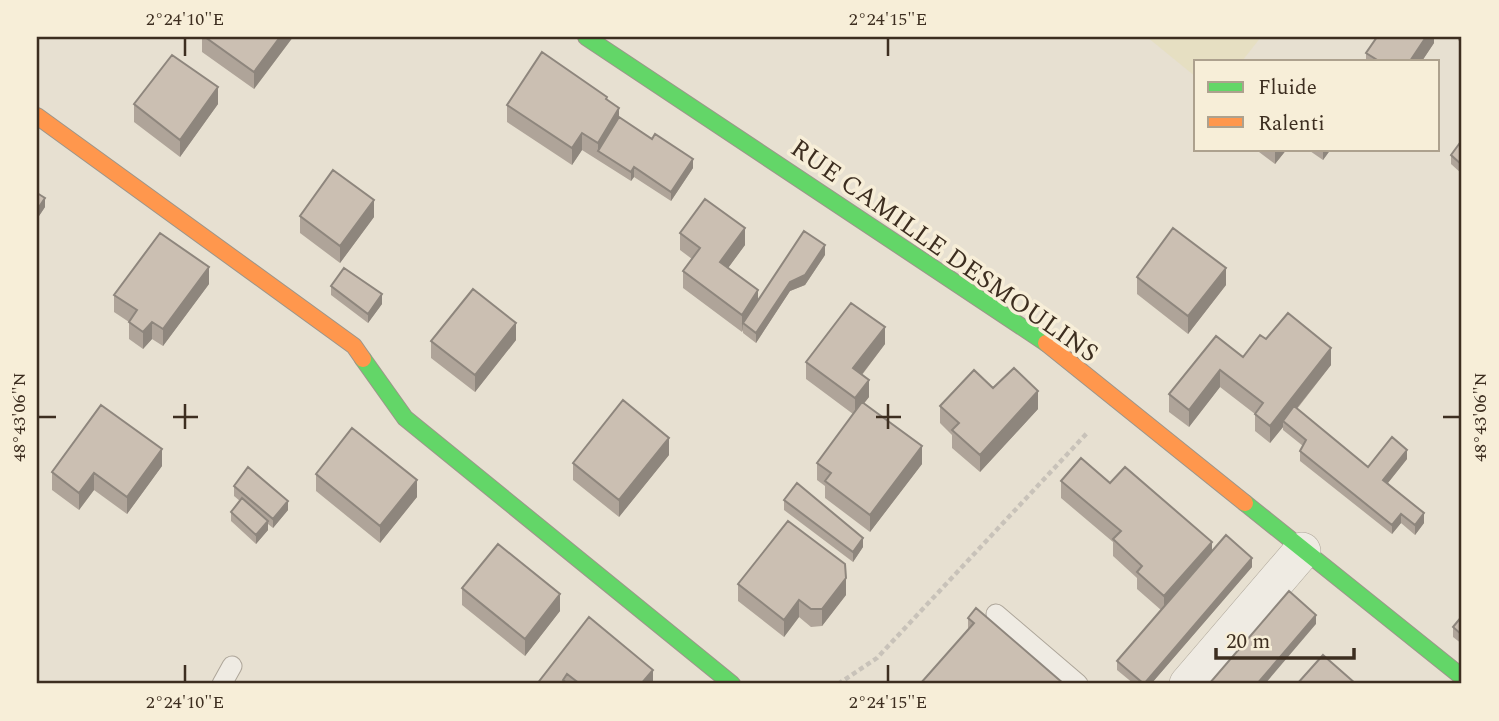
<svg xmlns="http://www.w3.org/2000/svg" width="1499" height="721" font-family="Spectral,serif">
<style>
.farmland{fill:#e6dfc2}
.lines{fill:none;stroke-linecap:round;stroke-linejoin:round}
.lane-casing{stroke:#ada599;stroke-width:21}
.street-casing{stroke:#ada599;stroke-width:38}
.fast-casing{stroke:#9c958a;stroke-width:18}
.slow-casing{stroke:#9c958a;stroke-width:18}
.path{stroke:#c8c2b9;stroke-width:4.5;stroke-dasharray:5 3.5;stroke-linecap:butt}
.lane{stroke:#efebe3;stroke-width:19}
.street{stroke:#efebe3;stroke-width:37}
.fast{stroke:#63d668;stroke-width:16}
.slow{stroke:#ff974d;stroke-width:16}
.wall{fill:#afa499}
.shaded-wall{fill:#8e867d}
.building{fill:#cbbfb2;stroke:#8e867d;stroke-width:2}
.ticks{fill:none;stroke:#3d2e20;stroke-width:2.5}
.labels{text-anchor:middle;stroke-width:7;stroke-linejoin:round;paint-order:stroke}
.street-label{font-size:26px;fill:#3d2e20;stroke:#f7eed8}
.neatline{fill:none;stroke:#3d2e20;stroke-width:2.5}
.ticks-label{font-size:18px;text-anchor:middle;fill:#3d2e20}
</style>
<rect width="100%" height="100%" fill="#e7e0d1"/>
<path class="farmland" d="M1147 37H1261L1242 61H1196V77Z"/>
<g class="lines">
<defs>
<path id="lane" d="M996 614 1078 684
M222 684 232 666"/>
<path id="street" d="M1188 684 1302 551"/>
<path id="fast" d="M586 37 1046 343
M363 359 405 418 732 684
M1245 503 1462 677"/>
<path id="slow" d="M37 116 354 346 363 359
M1046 343 1245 503"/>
</defs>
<use href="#lane" class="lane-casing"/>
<use href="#street" class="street-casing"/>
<use href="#fast" class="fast-casing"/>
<use href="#slow" class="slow-casing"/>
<path class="path" d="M838 684 877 658 1088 432"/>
<use href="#lane" class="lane"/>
<use href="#street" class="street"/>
<use href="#fast" class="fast"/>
<use href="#slow" class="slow"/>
</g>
<path class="wall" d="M202 37H293L254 89 202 52Z
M1434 37V43L1422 61H1366V53Z
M1458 37H1462V44L1458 40Z
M607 100 619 117 693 168 671 201 634 177 631 181 582 150 572 165 507 122V105Z
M134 104H218L180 157 134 122Z
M1462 140V174L1451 164V155Z
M1255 149H1287L1275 164Z
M1307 149H1331L1323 160Z
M37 181 39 191 38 193 45 207 39 216 37 215Z
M300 216 374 217 340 263 300 233Z
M680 233 745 245 728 268 758 300 825 255 805 285 790 291 756 343 743 333V330L742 332 683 288V271L692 259 680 250Z
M1137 277 1226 285 1188 334 1137 294Z
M209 284 163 346 152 339 143 349 129 339V322L114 312V295Z
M331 286 382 304 368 323 331 295Z
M1266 339 1331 365 1297 409 1368 467 1407 459 1388 483 1424 523 1415 535 1401 523 1392 534 1300 461V451L1303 446 1283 430V427L1270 443 1255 431V414L1220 387 1189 427 1169 412V394L1243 357Z
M516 340 475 392 431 358V341Z
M885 344 862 375 869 397 864 403 922 464 870 532 825 498V486L817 480V463L853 414 806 379V362Z
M993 388 1038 409 980 472 952 448V435L940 423V406Z
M669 455 619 517 573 480V463Z
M162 466 127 514 94 490 79 510 52 490V472Z
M316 474 417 497 380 543 316 491Z
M1061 481 1110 483 1212 551 1252 567 1151 684H1134L1117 670V661L1161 610 1137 589V578L1113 556V542L1061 498Z
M234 486 288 510 273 528 268 524V530L256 544 231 521V512L240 501 234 496Z
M784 500 863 547 853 562 784 510Z
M738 584 846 595 822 626 811 627 799 617 784 637 738 601Z
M462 588 560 611 525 656 462 605Z
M1462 616V644L1453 637V627Z
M589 617 653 684H537Z
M968 618 1064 684 968 630Z"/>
<path class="shaded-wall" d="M280 37H293L254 89V72Z
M1426 37H1434V43L1422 61H1410Z
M218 87V104L180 157V140Z
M619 108V125L598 151V143Z
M582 133V150L572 165V148Z
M1275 149H1287L1275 164Z
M1323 149H1331L1323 160Z
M693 159V168L671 201V192Z
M634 167V177L631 181V172Z
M45 198V207L39 216V207Z
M374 200V217L340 263V246Z
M745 228V245L720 279V262Z
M825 245V255L805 285 790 291 756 343V333L790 282Z
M209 267V284L163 346V329Z
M1226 268V285L1188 334V316Z
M758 290V308L743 323 742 332V315Z
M382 294V304L368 323V314Z
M152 322V339L143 349V332Z
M516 323V340L475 392V375Z
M885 327V344L853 386V368Z
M1331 348V365L1285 423 1283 421V427L1270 443V426Z
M1220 370V387L1189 427V410Z
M869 380V397L855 415V398Z
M1038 391V409L980 472V455Z
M669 438V455L619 517V500Z
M922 446V464L870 532V515Z
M162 449V466L127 514V497Z
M1407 450V459L1383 489V480Z
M94 473V490L79 510V493Z
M417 480V497L380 543V526Z
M288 501V510L273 528V519Z
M1424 513V523L1415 535V525Z
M1401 514V523L1392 534V525Z
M268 521V530L256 544V535Z
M863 538V547L853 562V552Z
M1212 542V559L1164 613V596Z
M1252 558V567L1151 684H1144Z
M846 578V595L822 626V609Z
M560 594V611L525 656V639Z
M799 600V617L784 637V620Z
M1316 615V624L1265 684H1257Z
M39 651V669L37 671V654Z
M653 670V684H641Z"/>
<path class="building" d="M205 37H280L254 72Z
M1377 37H1426L1410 61H1379L1366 53Z
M542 52 607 97 606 99 619 108 598 143 582 133 572 148 507 105Z
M172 55 218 87 180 140 134 104Z
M619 117 652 139 655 134 693 159 671 192 634 167 631 172 598 151Z
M1462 140V165L1451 155Z
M333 170 374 200 340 246 300 216Z
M37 193 45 198 39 207 37 205Z
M705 199 745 228 720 262 758 290 742 315 683 271 700 248 680 233Z
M1173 228 1226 268 1188 316 1137 277Z
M804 231 825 245 805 275 790 282 756 333 743 323Z
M160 233 209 267 163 329 152 322 143 332 129 322 137 310 114 295Z
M344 268 382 294 368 314 331 286Z
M473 289 516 323 475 375 431 341Z
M851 303 885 327 853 368 869 380 855 398 806 362Z
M1288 313 1331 348 1270 426 1255 414 1263 403 1220 370 1189 410 1169 394 1216 336 1243 357 1260 335 1266 339Z
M1014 368 1038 391 980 455 952 430 959 423 940 406 974 370 993 388Z
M623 400 669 438 619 500 573 463Z
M862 402 922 446 870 515 825 481 831 473 817 463Z
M101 405 162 449 127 497 94 473 79 493 52 472Z
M1294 406 1368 467 1392 437 1407 450 1383 480 1424 513 1415 525 1401 514 1392 525 1300 451 1306 440 1283 421Z
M352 428 417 480 380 526 316 474Z
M1081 458 1110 483 1125 467 1212 542 1164 596 1137 572 1142 566 1113 539 1121 531 1061 481Z
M248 467 288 501 273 519 234 486Z
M797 483 863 538 853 552 784 500Z
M242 498 268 521 256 535 231 512Z
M788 521 845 564 846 578 822 609H811L799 600 784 620 738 584Z
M1226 535 1252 558 1144 684 1117 661Z
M498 544 560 594 525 639 462 588Z
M1289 591 1316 615 1257 684H1209Z
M976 608 1064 684H920L974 623 968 618Z
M1462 616V635L1453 627Z
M589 617 653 670 641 684H580L567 674 563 680 568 684H537Z
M1323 655 1356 684H1297Z"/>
<path class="ticks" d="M185 38V56M888 38V56M185 404V429M888 404V429M38 417H56M173 417H198M876 417H901M1443 417H1460M185 665V682M888 665V682"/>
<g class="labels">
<g class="street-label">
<text transform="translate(945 250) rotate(35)" y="9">RUE CAMILLE DESMOULINS</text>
</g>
</g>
<rect width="1499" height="721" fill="none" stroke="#f7eed8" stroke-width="77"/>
<rect x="1194" y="60" width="245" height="91" fill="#f7eed8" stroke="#ada18e" stroke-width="2"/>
<rect x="1208" y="82" width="35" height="10" fill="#63d668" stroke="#ada18e" stroke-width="2"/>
<text x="1258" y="94" font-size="21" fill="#3d2e20">Fluide</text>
<rect x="1208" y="117" width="35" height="10" fill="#ff974d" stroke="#ada18e" stroke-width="2"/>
<text x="1258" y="130" font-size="21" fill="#3d2e20">Ralenti</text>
<path d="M1216 648v10h138v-10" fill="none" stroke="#3d2e20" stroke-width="3.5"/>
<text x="1226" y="648" font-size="21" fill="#3d2e20" stroke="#f7eed8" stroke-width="5" paint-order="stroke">20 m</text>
<rect x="38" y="38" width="1422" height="644" class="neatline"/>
<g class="ticks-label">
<text x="185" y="25">2°24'10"E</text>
<text x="888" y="25">2°24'15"E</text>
<text transform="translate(19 417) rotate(-90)" y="6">48°43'06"N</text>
<text transform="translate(1480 417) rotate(-90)" y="6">48°43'06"N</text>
<text x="185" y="708">2°24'10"E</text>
<text x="888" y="708">2°24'15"E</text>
</g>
</svg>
